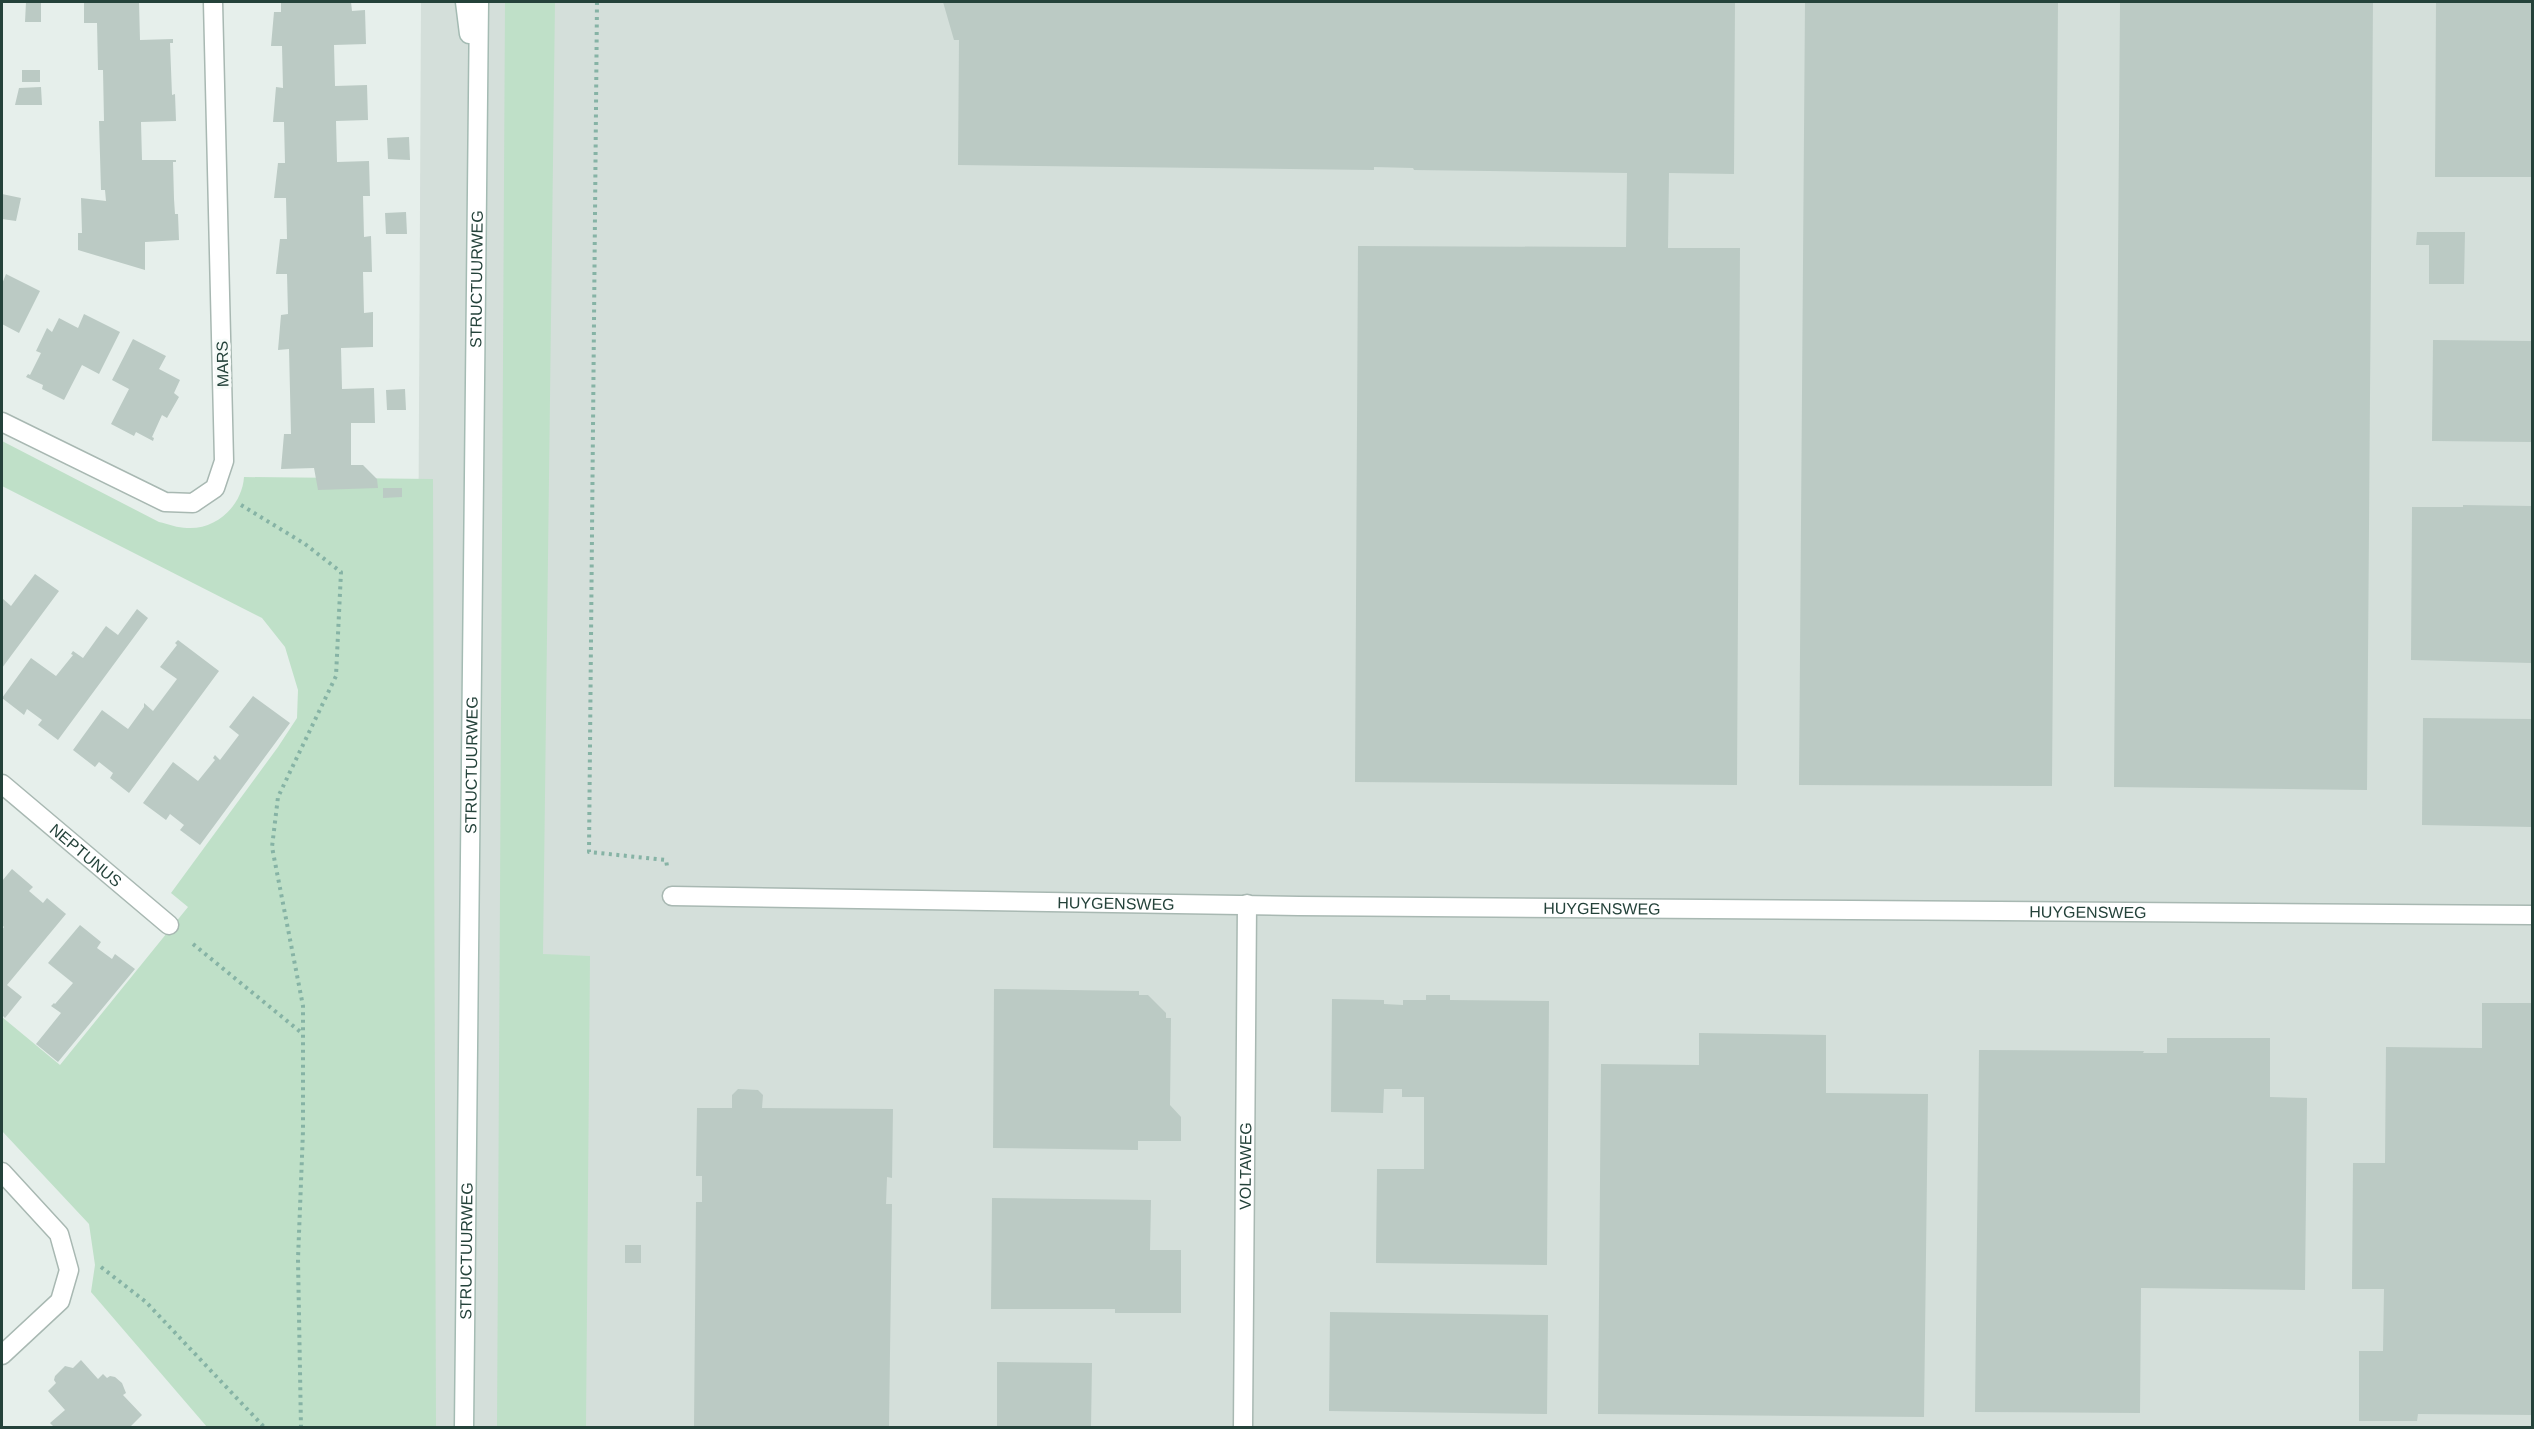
<svg xmlns="http://www.w3.org/2000/svg" width="2534" height="1429" font-family="Arial,sans-serif">
<style>
.built{fill:#d4dfda}
.green{fill:#bfe0c8}
.building{fill:#bbcac4}
.lines{fill:none;stroke-linecap:round;stroke-linejoin:round}
.street-casing{stroke:#a8b8b2;stroke-width:21}
.secondary-casing{stroke:#a4bbb3;stroke-width:21}
.path{stroke:#86b3a5;stroke-width:4;stroke-dasharray:3 4.5;stroke-linecap:butt}
.street{stroke:#fff;stroke-width:18}
.secondary{stroke:#fff;stroke-width:18}
.labels{text-anchor:middle;stroke-width:6;stroke-linejoin:round;paint-order:stroke}
.street-label{font-size:16px;fill:#24423a;stroke:#f7fbf9}
</style>
<rect width="100%" height="100%" fill="#e6efeb"/>
<path class="built" d="M421 2H2532V1427H414Z"/>
<path class="green" d="M505 2H555L543 954 590 956 586 1427H497Z
M2 441 159 522C168 524 178 528 187 528 216 530 242 506 244 477L433 479 436 1427H207L91 1292 95 1265 89 1224 2 1131V1017L60 1065 188 907 171 893 278 747 297 718 298 690 285 647 262 618 2 486Z"/>
<path class="building" d="M26 2H41V22H25Z
M84 2H139L140 40 173 39V43H170L172 95 175 94 176 121 141 122 142 160H176V162H173L174 199 175 214H178L179 240 145 242V270L78 250V233H82L81 198 106 201 105 190H101L99 121H104L103 70H98L97 23H84Z
M281 2H351L352 11 365 10 366 44 334 45 335 86 367 85 368 120 336 121 337 162 369 161 370 196H363L364 237 371 236 372 272H363L364 313 373 312V347L341 348 342 389 374 388 375 423H351V465H363L377 479 378 488 318 490 314 468 281 469 284 434H291L289 349 278 350 281 315 288 314 287 274H276L280 239H287L286 198H274L278 163H285L284 122H273L276 87 283 88 282 46H271L274 12H281Z
M943 2H1735L1734 174 1669 173 1668 248H1740L1737 785 1355 782 1358 246 1626 247 1627 173 1414 170 1413 168 1374 167V170L958 165 959 40H954Z
M1805 2H2058L2052 786 1799 785Z
M2120 2H2373L2367 790 2114 787Z
M2436 2H2532V177H2435Z
M22 70H40V82H22Z
M41 87 42 105H15L19 88Z
M409 137 410 160 388 159 387 138Z
M2 194 21 198 16 221 2 219Z
M406 212 407 234H386L385 213Z
M2417 232H2465L2464 284H2429V245H2416Z
M6 274 40 291 19 333 2 324V284Z
M84 314 120 332 99 374 82 365 64 400 42 389 43 385 26 377 28 374 30 375 41 353 36 351 47 328 52 332 59 318 78 328Z
M133 339 166 356 159 369 180 380 174 393 179 397 167 418 162 415 152 437 154 438 153 441 136 432 134 436 111 424 129 389 112 380Z
M2433 340 2532 341V442L2432 441Z
M405 389 406 410H387L386 390Z
M383 488H402V497L383 498Z
M2463 505 2532 506V663L2411 660 2412 507H2463Z
M35 574 59 591 2 668V598L11 606Z
M137 609 148 618 58 740 38 725 42 720 27 709 24 715 2 698 31 658 56 676 73 655 71 654 73 651 83 658 106 626 118 635Z
M178 640 219 671 129 793 110 778 113 773 99 762 95 767 73 750 102 710 128 729 144 707V703L153 711 177 679 160 667 177 645 175 643Z
M253 696 290 723 200 845 180 830 184 825 170 814 166 820 143 803 173 762 198 781 215 760 213 758 215 755 220 760 239 735 229 727Z
M2423 718 2532 719V827L2422 825Z
M12 869 33 887 29 891 43 903 47 898 66 914 7 985 22 997 5 1018 2 1015V930L4 927 2 925V881Z
M80 925 101 942 97 948 112 959 115 954 135 969 58 1062 36 1044 61 1013 51 1006 54 1003 55 1004 73 983 48 963Z
M994 989 1139 991V995H1148L1166 1013V1018H1171L1170 1105 1181 1117V1141H1138V1150L993 1148Z
M1426 995H1450V1000L1549 1001 1547 1265 1376 1263 1377 1169H1424V1097H1402V1089H1384L1383 1113 1331 1112 1332 999 1384 1000V1004L1403 1005V1000H1426Z
M2482 1003H2532V1415L2418 1414 2417 1421H2359V1351H2383L2384 1289H2352L2353 1163H2385L2386 1047 2482 1048Z
M1699 1033 1826 1035V1093L1928 1094 1924 1417 1598 1414 1601 1064 1699 1065Z
M2167 1038H2270V1097L2307 1098 2305 1290 2141 1288 2140 1413 1975 1412 1979 1050 2144 1051 2143 1053H2167Z
M738 1089 758 1090 763 1095 762 1108 893 1109 892 1178 887 1177 886 1204H892L889 1428H694L696 1202H702V1176H696L697 1108H732V1095Z
M992 1198 1151 1200 1150 1250H1181V1313H1115V1309H991Z
M625 1245H641V1263H625Z
M1330 1312 1548 1315 1547 1414 1329 1411Z
M81 1360 98 1379 103 1374 107 1378 110 1376 115 1377 122 1383 126 1393 123 1395 142 1415 129 1428H55L50 1423 65 1410 48 1391 56 1383 54 1380 55 1376 65 1366 73 1368Z
M997 1362 1092 1363 1091 1428H997Z"/>
<g class="lines">
<defs>
<g id="street">
<path d="M2 422 165 502 193 503 215 488 224 461 213 2"/>
<path id="s1" d="M2 784 169 925"/>
<path id="s2" d="M672 896 1299 906 2532 915"/>
<path d="M2 1172 59 1234 69 1270 60 1301 2 1355"/>
<path id="s3" d="M1243 1428 1247 904"/>
</g>
<g id="secondary">
<path d="M465 2 469 34"/>
<path id="s4" d="M464 1428 479 2"/>
</g>
</defs>
<use href="#street" class="street-casing"/>
<use href="#secondary" class="secondary-casing"/>
<path class="path" d="M597 2 589 852 666 860 667 866
M241 505 305 544 341 572 336 676 278 797 272 847 303 1006V1131L298 1259 301 1428
M193 944 303 1034
M101 1267 146 1302 265 1428"/>
<use href="#street" class="street"/>
<use href="#secondary" class="secondary"/>
</g>
<g class="labels">
<g class="street-label">
<text dy="6" stroke="none"><textPath href="#s4" startOffset="1149">STRUCTUURWEG</textPath></text>
<text transform="translate(222 364) rotate(-91)" y="6">MARS</text>
<text dy="6" stroke="none"><textPath href="#s4" startOffset="663">STRUCTUURWEG</textPath></text>
<text dy="6" stroke="none"><textPath href="#s1" startOffset="110">NEPTUNUS</textPath></text>
<text dy="6" stroke="none"><textPath href="#s2" startOffset="444">HUYGENSWEG</textPath></text>
<text dy="6" stroke="none"><textPath href="#s2" startOffset="930">HUYGENSWEG</textPath></text>
<text dy="6" stroke="none"><textPath href="#s2" startOffset="1416">HUYGENSWEG</textPath></text>
<text dy="6" stroke="none"><textPath href="#s3" startOffset="262">VOLTAWEG</textPath></text>
<text dy="6" stroke="none"><textPath href="#s4" startOffset="177">STRUCTUURWEG</textPath></text>
</g>
</g>
<rect width="2534" height="1429" fill="none" stroke="#24423a" stroke-width="6"/>
</svg>
